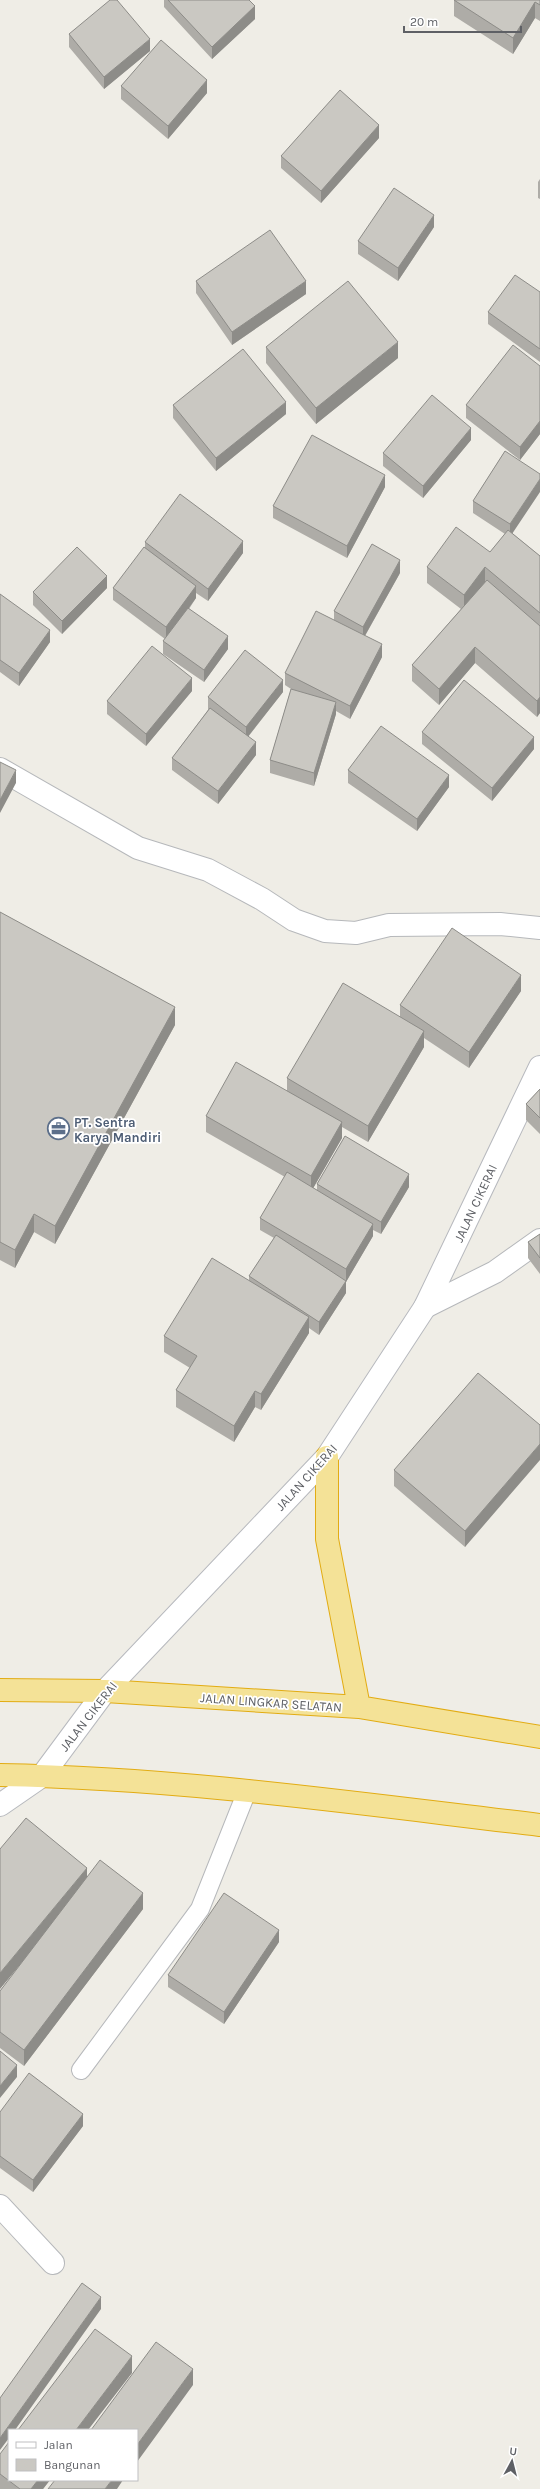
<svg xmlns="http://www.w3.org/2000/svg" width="540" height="2489" font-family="Karla,sans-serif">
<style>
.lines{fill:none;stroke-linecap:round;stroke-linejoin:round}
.lane-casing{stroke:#b6b8bb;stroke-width:20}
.street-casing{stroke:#b6b8bb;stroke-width:24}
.secondary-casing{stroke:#b7b9be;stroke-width:24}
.highway-casing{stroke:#e2ac13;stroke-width:24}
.lane{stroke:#fff;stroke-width:18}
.street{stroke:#fff;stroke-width:22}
.secondary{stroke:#fff;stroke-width:22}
.highway{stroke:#f4e297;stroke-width:22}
.wall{fill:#aeaca7}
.shaded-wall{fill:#8d8c88}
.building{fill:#cac8c2;stroke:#8d8c88}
.labels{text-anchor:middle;stroke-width:3.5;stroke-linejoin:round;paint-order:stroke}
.service-label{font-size:13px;font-weight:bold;fill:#4e5e75;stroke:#fff;text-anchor:start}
.street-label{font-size:13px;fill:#5e6065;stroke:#fff}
</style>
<rect width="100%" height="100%" fill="#efede6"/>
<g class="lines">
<defs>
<path id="lane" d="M81 2070 200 1909 247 1791"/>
<path id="street" d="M0 769 138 848 208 870 262 899 294 920 325 931 356 933 389 925 500 924 540 928
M425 1307 495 1272 540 1240
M0 2206 53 2263"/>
<path id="secondary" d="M0 1805 42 1776 105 1691 327 1457 425 1307 540 1067"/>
<path id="highway" d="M327 1457V1539L359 1707
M0 1690 105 1691 359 1707 540 1737
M0 1775C181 1778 361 1804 540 1825"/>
</defs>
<use href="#lane" class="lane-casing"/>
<use href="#street" class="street-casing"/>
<use href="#secondary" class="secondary-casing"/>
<use href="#highway" class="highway-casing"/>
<use href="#lane" class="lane"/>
<use href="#street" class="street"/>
<use href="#secondary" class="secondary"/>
<use href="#highway" class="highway"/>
</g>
<path class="wall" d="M164 0H249L255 19 212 59 164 7Z
M454 0H540V21L535 18 513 54 454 16Z
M69 34 150 51 104 89 69 47Z
M121 86 207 93 168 139 121 99Z
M379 138 321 203 281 168V156Z
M540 179V199L538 198V182Z
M434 227 398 281 358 254V241Z
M196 281 306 294 232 345 196 293Z
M540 292V362L488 324V312Z
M266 347 398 358 316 424 266 363Z
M540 366V434L520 460 466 418V405Z
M173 405 286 414 216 471 173 418Z
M471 440 423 498 383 466V453Z
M505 451 512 533 540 556V713L537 717 475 663 439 705 412 681V665L461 609 427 583V567L490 552 505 534 473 513V501Z
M385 487 347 558 273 518V506Z
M145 542 243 553 208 601 196 593V598L189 609 228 649 204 682 163 654V641L165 639 113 600V588L145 548Z
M400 573 365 636 382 657 350 719 336 711V714L314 786 270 773V760L291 689 285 685V673L334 620V611Z
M107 588 62 634 33 605V592Z
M0 594 50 642 19 686 0 672Z
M192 691 146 746 107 714V701Z
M283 692 248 737 256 755 218 804 172 770V758L208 710V697Z
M422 732 534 749 492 801 422 744Z
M348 770 449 787 417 831 348 783Z
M0 912 175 1025 55 1244 34 1232 15 1268 0 1260Z
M521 991 469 1068 424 1038V1047L368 1142 342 1127V1138L313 1188 317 1190V1184L409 1187 381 1234 373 1230V1236L346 1282V1293L319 1335 309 1328V1333L261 1410 255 1407 234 1442 176 1407V1390L190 1368 164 1352V1336L249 1281V1276L274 1238 260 1230V1218L285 1177 206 1132V1116L287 1091V1078L400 1016V1005Z
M540 1089V1134L526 1120V1104Z
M540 1234V1274L528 1258V1242Z
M540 1425 465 1547 394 1486V1470Z
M87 1877 143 1909 24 2066 0 2048V1991Z
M279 1942 224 2024 168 1987V1975Z
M0 2112 83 2126 33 2192 0 2168Z
M0 2454 50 2480 43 2489H0Z"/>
<path class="shaded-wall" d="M535 2V18L513 54V38Z
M255 6V19L212 59V47Z
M150 39V51L104 89V77Z
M207 80V93L168 139V126Z
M379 125V138L321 203V191Z
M434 215V227L398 281V268Z
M306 281V294L232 345V332Z
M398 342V358L316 424V408Z
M286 402V414L216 471V458Z
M540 421V434L520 460V447Z
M471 428V440L423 498V486Z
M385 475V487L347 558V546Z
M540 479V492L510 537V524Z
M243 541V553L208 601V589Z
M400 560V573L363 639V627Z
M485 567V584L464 611V595Z
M107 576V588L62 634V621Z
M196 586V598L166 639V627Z
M50 630V642L19 686V673Z
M228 636V649L204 682V670Z
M382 644V657L350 719V706Z
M475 647V663L439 705V689Z
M192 678V691L146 746V734Z
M283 680V692L246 739V727Z
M540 697V713L537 717V701Z
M336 702V714L314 786V773Z
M534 737V749L492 801V788Z
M256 742V755L218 804V791Z
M16 770V783L0 813V800Z
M449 775V787L417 831V819Z
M521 975V991L469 1068V1052Z
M175 1007V1025L55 1244V1226Z
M424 1031V1047L368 1142V1126Z
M342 1122V1138L311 1192V1176Z
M409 1174V1187L381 1234V1222Z
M34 1214V1232L15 1268V1250Z
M373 1224V1236L346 1282V1269Z
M346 1281V1293L319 1335V1322Z
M309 1317V1333L261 1410V1394Z
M255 1391V1407L234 1442V1426Z
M540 1444V1460L465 1547V1531Z
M87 1868V1884L0 1989V1973Z
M143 1893V1909L24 2066V2050Z
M279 1930V1942L224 2024V2012Z
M17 2065V2077L0 2098V2086Z
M83 2114V2126L33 2192V2180Z
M101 2297V2309L15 2430H9V2438L0 2450V2438Z
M132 2356V2373L88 2430H76Z
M193 2369V2385L137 2462V2445Z
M38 2480H50L43 2489H31Z
M112 2480H123L117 2489H105Z"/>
<path class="building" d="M110 0H117L150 39 104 77 69 34Z
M168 0H249L255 6 212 47Z
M454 0H540V5L535 2 513 38Z
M161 40 207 80 168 126 121 86Z
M340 90 379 125 321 191 281 156Z
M394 188 434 215 398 268 358 241Z
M270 230 306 281 232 332 196 281Z
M515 275 540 292V349L488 312Z
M348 281 398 342 316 408 266 347Z
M513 345 540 366V421L520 447 466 405Z
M243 349 286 402 216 458 173 405Z
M432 395 471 428 423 486 383 453Z
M312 435 385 475 347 546 273 506Z
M505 451 540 474V479L510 524 473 501Z
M180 494 243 541 208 589 145 542Z
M456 527 490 552 508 530 540 556V613L485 567 464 595 427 567Z
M372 544 400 560 363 627 334 611Z
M77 547 107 576 62 621 33 592Z
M144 547 196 586 166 627 113 588Z
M487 580 540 626V697L537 701 475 647 439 689 412 665Z
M0 594 50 630 19 673 0 660Z
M188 608 228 636 204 670 163 641Z
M316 611 382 644 350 706 285 673Z
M152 646 192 678 146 734 107 701Z
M245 650 283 680 246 727 208 697Z
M464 680 534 737 492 788 422 732Z
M291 689 336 702 314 773 270 760Z
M210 708 256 742 218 791 172 758Z
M381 726 449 775 417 819 348 770Z
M0 762 16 770 0 800Z
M0 912 175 1007 55 1226 34 1214 15 1250 0 1242Z
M452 928 521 975 469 1052 400 1005Z
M343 983 424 1031 368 1126 287 1078Z
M236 1062 342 1122 311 1176 206 1116Z
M540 1089V1118L526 1104Z
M345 1136 409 1174 381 1222 317 1184Z
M287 1172 373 1224 346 1269 260 1218Z
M540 1234V1258L528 1242Z
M276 1235 346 1281 319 1322 249 1276Z
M212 1258 309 1317 261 1394 255 1391 234 1426 176 1390 197 1356 164 1336Z
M478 1373 540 1425V1444L465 1531 394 1470Z
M26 1818 87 1868 0 1973V1849Z
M100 1860 143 1893 24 2050 0 2032V1991Z
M224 1893 279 1930 224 2012 168 1975Z
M0 2051 17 2065 0 2086Z
M29 2073 83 2114 33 2180 0 2156V2112Z
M82 2283 101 2297 0 2438V2398Z
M95 2329 132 2356 76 2430H18Z
M156 2342 193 2369 137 2445V2430H91Z
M9 2442V2480H38L31 2489H20L0 2474V2454Z
M55 2480H112L105 2489H48Z"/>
<defs>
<symbol id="office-ring" viewBox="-11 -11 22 22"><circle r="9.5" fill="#fff" stroke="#5c6f8a" stroke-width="1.5"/><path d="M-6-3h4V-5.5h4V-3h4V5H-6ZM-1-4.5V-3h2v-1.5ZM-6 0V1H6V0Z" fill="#5c6f8a"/></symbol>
</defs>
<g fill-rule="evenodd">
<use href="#office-ring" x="46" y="1116" width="25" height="25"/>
</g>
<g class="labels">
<g class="service-label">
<text x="74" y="1127">PT. Sentra<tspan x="74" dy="15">Karya Mandiri</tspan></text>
</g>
<g class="street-label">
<text transform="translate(475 1203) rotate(-65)" y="5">JALAN CIKERAI</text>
<text transform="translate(306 1477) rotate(-48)" y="5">JALAN CIKERAI</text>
<text transform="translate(271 1702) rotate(4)" y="5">JALAN LINGKAR SELATAN</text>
<text transform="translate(88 1716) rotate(-52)" y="5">JALAN CIKERAI</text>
</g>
</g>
<rect x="8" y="2429" width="130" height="52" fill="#ffffff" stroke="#bfbfc1"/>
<rect x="16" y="2442" width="20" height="6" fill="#ffffff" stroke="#bfbfc1"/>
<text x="44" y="2449" font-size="12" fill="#5e6065">Jalan</text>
<rect x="16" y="2459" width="20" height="12" fill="#cac8c2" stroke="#bfbfc1"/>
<text x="44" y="2469" font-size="12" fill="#5e6065">Bangunan</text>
<g transform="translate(512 2461) rotate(7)" stroke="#ffffff" stroke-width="3" paint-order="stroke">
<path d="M0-3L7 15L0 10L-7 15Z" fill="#5e6065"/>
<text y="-6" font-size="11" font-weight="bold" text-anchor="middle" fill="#5e6065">U</text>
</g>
<path d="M404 26v6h117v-6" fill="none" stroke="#5e6065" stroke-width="2"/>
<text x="410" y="26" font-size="12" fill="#5e6065" stroke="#ffffff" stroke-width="3" paint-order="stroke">20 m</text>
</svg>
